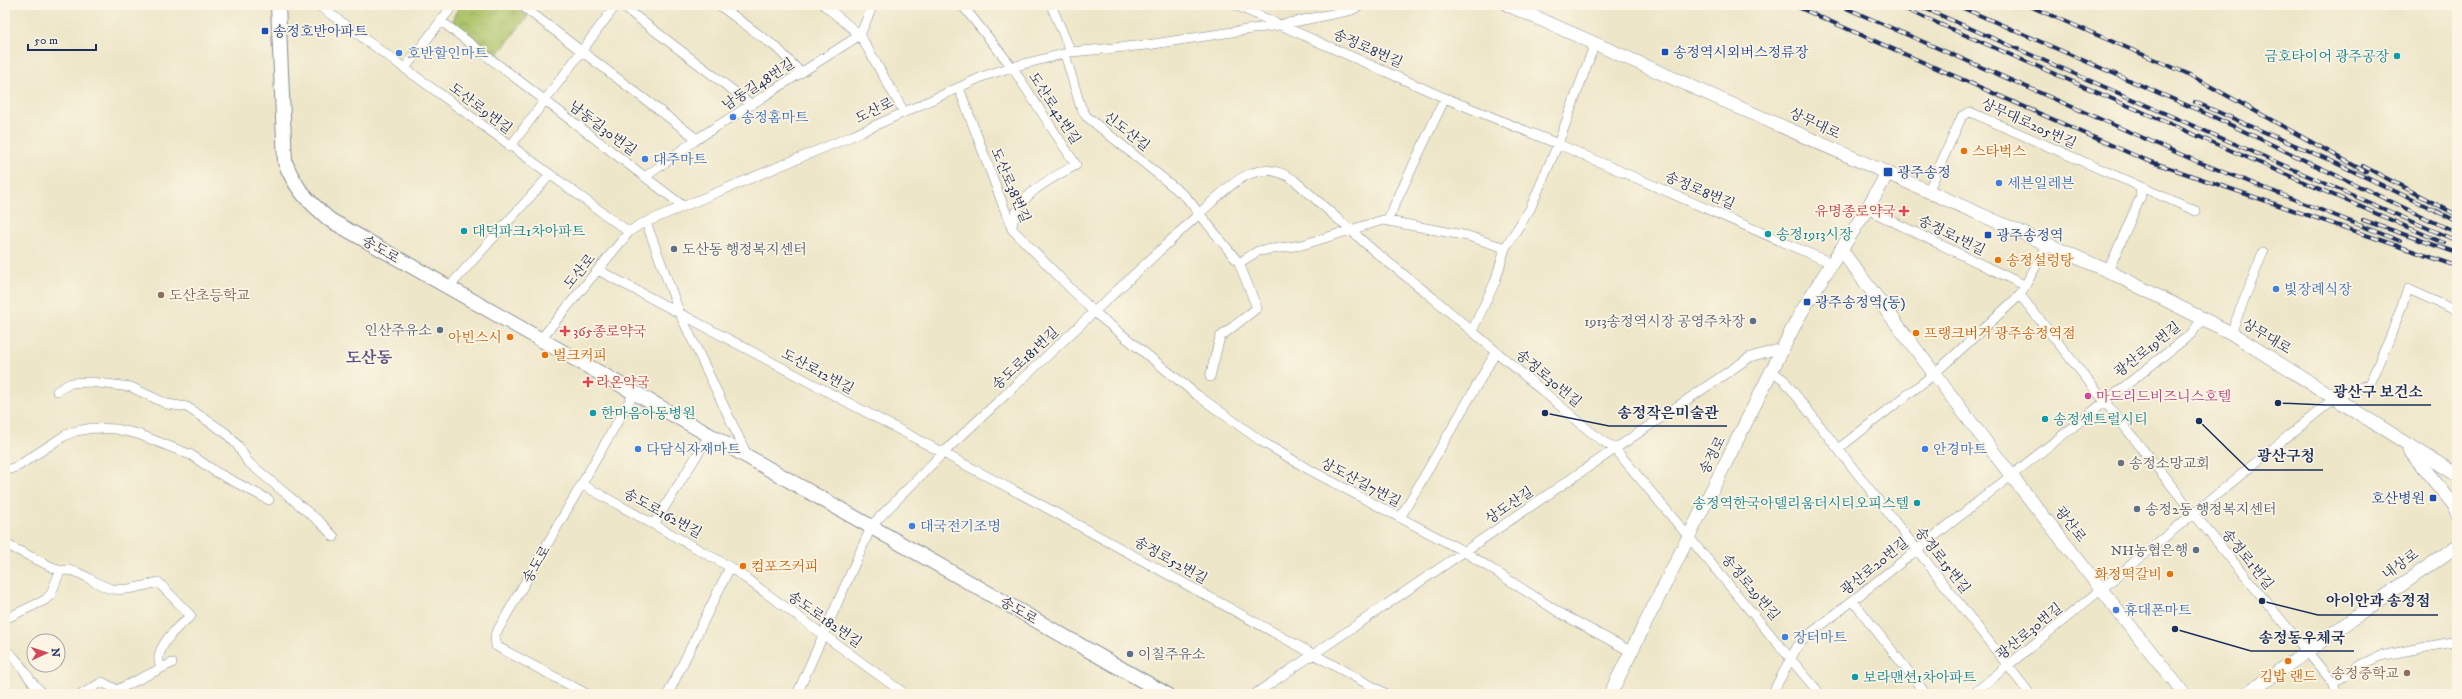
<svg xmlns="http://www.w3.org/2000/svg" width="2462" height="699" font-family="'IM FELL DW Pica','Noto Serif KR',serif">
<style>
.park{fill:url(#park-crowns);stroke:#637862}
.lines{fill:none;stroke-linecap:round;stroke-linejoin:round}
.street-casing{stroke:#848a93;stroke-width:10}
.secondary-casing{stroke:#848a93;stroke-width:14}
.primary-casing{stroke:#848a93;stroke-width:16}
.street{stroke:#fff;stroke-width:9}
.secondary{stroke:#fff;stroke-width:13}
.primary{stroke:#fff;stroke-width:14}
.rail-casing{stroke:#1b2f5e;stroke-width:4}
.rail{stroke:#fcf5e5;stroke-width:2.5;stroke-dasharray:8;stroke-linecap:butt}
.transit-dot{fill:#1a4fb4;stroke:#fcf5e5;stroke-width:1.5}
.shop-dot{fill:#3f7fe0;stroke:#fcf5e5;stroke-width:1.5}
.culture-dot{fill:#0f9aa8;stroke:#fcf5e5;stroke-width:1.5}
.food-dot{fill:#e8710a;stroke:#fcf5e5;stroke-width:1.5}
.health-dot{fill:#e0444e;stroke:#fcf5e5;stroke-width:1.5}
.service-dot{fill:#5c6f8a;stroke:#fcf5e5;stroke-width:1.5}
.education-dot{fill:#8d6e63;stroke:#fcf5e5;stroke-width:1.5}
.hotel-dot{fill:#d1479c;stroke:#fcf5e5;stroke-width:1.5}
.worship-dot{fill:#6b7280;stroke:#fcf5e5;stroke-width:1.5}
.labels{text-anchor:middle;stroke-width:3.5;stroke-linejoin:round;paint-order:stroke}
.transit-label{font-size:14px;fill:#164399;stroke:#fcf5e5;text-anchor:start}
.street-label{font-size:14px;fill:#1b2f5e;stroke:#fcf5e5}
.shop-label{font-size:14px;fill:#366cbe;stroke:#fcf5e5;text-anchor:start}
.culture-label{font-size:14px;fill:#0d838f;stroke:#fcf5e5;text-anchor:start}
.food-label{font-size:14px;fill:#c56008;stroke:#fcf5e5;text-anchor:start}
.health-label{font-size:14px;fill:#be3a42;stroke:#fcf5e5;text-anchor:start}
.service-label{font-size:14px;fill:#4e5e75;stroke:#fcf5e5;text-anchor:start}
.education-label{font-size:14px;fill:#785e54;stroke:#fcf5e5;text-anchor:start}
.hotel-label{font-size:14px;fill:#b23c85;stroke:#fcf5e5;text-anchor:start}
.worship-label{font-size:14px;fill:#5b616d;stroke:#fcf5e5;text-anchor:start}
.quarter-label{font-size:16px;font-weight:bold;fill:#575283;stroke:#fcf5e5}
.leader{fill:none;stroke:#1b2f5e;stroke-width:1.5}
.callout-dot{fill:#1b2f5e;stroke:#fcf5e5;stroke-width:1.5}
.callout-label{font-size:15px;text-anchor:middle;font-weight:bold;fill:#1b2f5e;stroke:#fcf5e5;stroke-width:3.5;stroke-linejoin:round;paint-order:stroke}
</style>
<defs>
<pattern id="park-crowns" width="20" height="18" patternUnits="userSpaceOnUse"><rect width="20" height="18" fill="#abc267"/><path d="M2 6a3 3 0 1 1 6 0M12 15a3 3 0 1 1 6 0" fill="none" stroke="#8a9e58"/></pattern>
</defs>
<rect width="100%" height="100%" fill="#fcf5e5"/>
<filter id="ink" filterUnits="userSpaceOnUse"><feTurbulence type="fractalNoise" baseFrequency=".025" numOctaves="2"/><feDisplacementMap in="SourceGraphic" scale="8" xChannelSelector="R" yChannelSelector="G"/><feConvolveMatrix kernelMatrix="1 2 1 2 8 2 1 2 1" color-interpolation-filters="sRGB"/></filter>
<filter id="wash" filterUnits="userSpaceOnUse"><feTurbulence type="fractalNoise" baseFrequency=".012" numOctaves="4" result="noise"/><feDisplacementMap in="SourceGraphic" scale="16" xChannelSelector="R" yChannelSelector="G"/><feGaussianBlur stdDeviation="0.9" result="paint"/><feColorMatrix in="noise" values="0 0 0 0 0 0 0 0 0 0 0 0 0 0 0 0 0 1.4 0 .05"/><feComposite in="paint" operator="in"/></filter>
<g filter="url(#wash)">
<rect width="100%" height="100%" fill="#ede6c8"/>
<path class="park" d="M462 5H515L528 16 494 59 453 26 454 15Z"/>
</g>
<g filter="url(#ink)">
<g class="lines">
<defs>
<path id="street" d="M318 5 629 232
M521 5 697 139
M621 5 752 105
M719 5 777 48 800 72
M824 5 860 35 904 112
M962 5 1012 67 1076 165C1050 179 1016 195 1012 227
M1051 5 1071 52
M1235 5 1445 98 1558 144 1595 43
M441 21 683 206
M1065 54 1080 105 1086 116 1186 197 1239 263 1257 308 1220 337 1210 377
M405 68 453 5
M959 88 1012 229 1094 312 1197 395 1261 441 1308 469 1465 552 1560 613 1632 652
M510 147 616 5
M645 177 697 139 860 35 873 5
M1928 192 1962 116 1970 112 2196 211
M1869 210 2024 285
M1387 221 1445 98
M646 222 680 314 748 457
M1239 263 1258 251 1302 245 1383 220 1468 236 1505 248 1530 209 1558 144 1831 263
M598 270 1045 507 1386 694
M2108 271 2141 196 2140 188
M448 288 549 176
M2020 295 2194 514 2333 683 2337 694
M1472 331 1495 282 1505 248
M2231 333 2263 252
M540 340 629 232 639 225 852 136 984 76 1012 67 1071 52 1147 45 1279 25 1352 10 1360 5
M1772 371 1784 380 2030 694
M57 391 71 383 90 382 131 387 167 404 187 407 226 433 238 446 248 462 321 523 334 537
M1838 449 1934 374 2020 295 2048 244
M5 471 18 466 64 436 76 431 93 428 116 429 138 434 191 455 216 472 269 500
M583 485 730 567 905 694
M1400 518 1496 352
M654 524 709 436
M5 544 60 571
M1853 601 1926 694
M5 619 45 600 51 594 60 571C79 566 93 585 112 589 127 591 144 586 158 582L191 616C179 625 151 650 161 667
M5 650C22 660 27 682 44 694
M2333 683 2363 664 2380 656 2457 641
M82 694 102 682 117 690 172 663
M587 694 496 646 495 635 634 393
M668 694 730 567
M797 694 872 525 943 453 1200 213C1227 189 1256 153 1294 180L1374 251 1432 297 1592 433 1616 450 1820 694
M1255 694 1750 357 1782 348
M1772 694 1797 647 1805 638 2191 334 2204 317
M1973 694 2336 397 2369 384 2389 340 2408 289 2457 311"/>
<path id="secondary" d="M1508 5 2108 271 2231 333 2457 475
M1841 250 2010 474 2184 694
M2409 450 2454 505 2457 513
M1610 694 1797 320C1825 269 1861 225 1887 173
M2246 694 2457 546"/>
<path id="primary" d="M278 5 285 162C296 190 308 201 330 220L1166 694"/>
</defs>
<use href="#street" class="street-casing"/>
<use href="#secondary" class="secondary-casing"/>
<use href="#primary" class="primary-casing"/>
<use href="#street" class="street"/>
<use href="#secondary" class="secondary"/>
<use href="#primary" class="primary"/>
<defs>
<path id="rail" d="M1793 5 2143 159 2457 266
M1839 5 2196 161 2400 241
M1896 5 2444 243
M1917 5 2457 241
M1956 5 2214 117 2457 233
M2027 5 2186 73 2366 172
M2195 102 2327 159 2441 213
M2363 166 2457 215
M2436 211 2457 222
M2363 220 2457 253"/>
</defs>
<use href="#rail" class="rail-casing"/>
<use href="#rail" class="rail"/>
</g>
</g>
<g class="transit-dot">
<rect x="261" y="27" width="8" height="8" rx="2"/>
<rect x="1661" y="48" width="8" height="8" rx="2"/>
<rect x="1883" y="167" width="10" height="10" rx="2"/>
<rect x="1984" y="231" width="8" height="8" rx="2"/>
<rect x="1803" y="298" width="8" height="8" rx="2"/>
<rect x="2429" y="494" width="8" height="8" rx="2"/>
</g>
<g class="shop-dot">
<circle cx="399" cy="53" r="4"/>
<circle cx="733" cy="117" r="4"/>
<circle cx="645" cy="159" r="4"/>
<circle cx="1999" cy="183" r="4"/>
<circle cx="2276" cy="289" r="4"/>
<circle cx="638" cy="449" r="4"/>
<circle cx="1925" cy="449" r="4"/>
<circle cx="912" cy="526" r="4"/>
<circle cx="2116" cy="610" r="4"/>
<circle cx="1785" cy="637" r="4"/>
</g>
<g class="culture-dot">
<circle cx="2397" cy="56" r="4"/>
<circle cx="464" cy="231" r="4"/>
<circle cx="1768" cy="234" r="4"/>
<circle cx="593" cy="413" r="4"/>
<circle cx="2045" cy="419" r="4"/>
<circle cx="1917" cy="503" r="4"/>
<circle cx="1855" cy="677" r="4"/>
</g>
<g class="food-dot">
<circle cx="1964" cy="151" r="4"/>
<circle cx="1998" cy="260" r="4"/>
<circle cx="1916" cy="333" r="4"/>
<circle cx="510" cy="337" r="4"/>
<circle cx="545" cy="355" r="4"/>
<circle cx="743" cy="566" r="4"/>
<circle cx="2170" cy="574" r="4"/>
<circle cx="2288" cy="661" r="4"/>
</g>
<g class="health-dot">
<path d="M1902 205h4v4h4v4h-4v4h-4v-4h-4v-4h4z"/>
<path d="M563 325h4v4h4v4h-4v4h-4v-4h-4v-4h4z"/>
<path d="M586 376h4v4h4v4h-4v4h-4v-4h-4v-4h4z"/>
</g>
<g class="service-dot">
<circle cx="674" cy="249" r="4"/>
<circle cx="1753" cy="321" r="4"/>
<circle cx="440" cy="330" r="4"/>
<circle cx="2137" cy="509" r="4"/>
<circle cx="2196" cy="550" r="4"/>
<circle cx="1130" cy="654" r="4"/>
</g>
<g class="education-dot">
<circle cx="161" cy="295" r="4"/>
<circle cx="2407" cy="673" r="4"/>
</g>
<circle class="hotel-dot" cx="2088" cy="396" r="4"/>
<circle class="worship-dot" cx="2121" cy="463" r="4"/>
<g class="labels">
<g class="transit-label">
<text x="273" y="36">송정호반아파트</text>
<text x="1673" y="57">송정역시외버스정류장</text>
<text x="1897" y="177">광주송정</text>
<text x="1996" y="240">광주송정역</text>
<text x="1815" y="307">광주송정역(동)</text>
<text x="2425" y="503" text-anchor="end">호산병원</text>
</g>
<g class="street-label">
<text transform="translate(1368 48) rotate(24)" y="5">송정로8번길</text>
<text transform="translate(758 84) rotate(-33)" y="5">남동길48번길</text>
<text transform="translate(481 108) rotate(37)" y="5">도산로9번길</text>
<text transform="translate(1055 108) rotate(57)" y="5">도산로42번길</text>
<text transform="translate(874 110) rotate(-26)" y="5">도산로</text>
<text transform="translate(1815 123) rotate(25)" y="5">상무대로</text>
<text transform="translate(2029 123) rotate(24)" y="5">상무대로205번길</text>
<text transform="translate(603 128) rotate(37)" y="5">남동길30번길</text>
<text transform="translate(1127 131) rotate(38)" y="5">신도산길</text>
<text transform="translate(1011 185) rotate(67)" y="5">도산로38번길</text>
<text transform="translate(1700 190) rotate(23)" y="5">송정로8번길</text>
<text transform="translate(1952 235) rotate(26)" y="5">송정로1번길</text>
<text transform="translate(381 249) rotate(30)" y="5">송도로</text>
<text transform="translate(579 271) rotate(-51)" y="5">도산로</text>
<text transform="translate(2267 336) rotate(31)" y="5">상무대로</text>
<text transform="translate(2147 349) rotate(-38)" y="5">광산로19번길</text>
<text transform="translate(1025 358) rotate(-43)" y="5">송도로181번길</text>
<text transform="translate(818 371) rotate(28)" y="5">도산로12번길</text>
<text transform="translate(1549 378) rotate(40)" y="5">송정로30번길</text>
<text transform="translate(1712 455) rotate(-63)" y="5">송정로</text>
<text transform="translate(1361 482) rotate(28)" y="5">상도산길7번길</text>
<text transform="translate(1509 505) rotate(-34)" y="5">상도산길</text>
<text transform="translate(663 513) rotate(29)" y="5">송도로162번길</text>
<text transform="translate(2071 524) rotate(52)" y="5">광산로</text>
<text transform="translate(2248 559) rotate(51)" y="5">송정로1번길</text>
<text transform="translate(1171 560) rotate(29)" y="5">송정로52번길</text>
<text transform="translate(1943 560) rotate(52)" y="5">송정로15번길</text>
<text transform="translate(536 564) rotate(-60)" y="5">송도로</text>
<text transform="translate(2400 564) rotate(-36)" y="5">내상로</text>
<text transform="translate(1874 566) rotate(-39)" y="5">광산로20번길</text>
<text transform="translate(1751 587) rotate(50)" y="5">송정로29번길</text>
<text transform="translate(1019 610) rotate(30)" y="5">송도로</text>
<text transform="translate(825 619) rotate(35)" y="5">송도로182번길</text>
<text transform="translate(2029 631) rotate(-39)" y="5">광산로30번길</text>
</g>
<g class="shop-label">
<text x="407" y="58">호반할인마트</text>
<text x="741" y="122">송정홈마트</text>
<text x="653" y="164">대주마트</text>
<text x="2007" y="188">세븐일레븐</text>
<text x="2284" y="294">빛장례식장</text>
<text x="646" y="454">다담식자재마트</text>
<text x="1933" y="454">안경마트</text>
<text x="920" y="531">대국전기조명</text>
<text x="2124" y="615">휴대폰마트</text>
<text x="1793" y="642">장터마트</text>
</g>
<g class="culture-label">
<text x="2389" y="61" text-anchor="end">금호타이어 광주공장</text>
<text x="472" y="236">대덕파크1차아파트</text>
<text x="1776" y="239">송정1913시장</text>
<text x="601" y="418">한마음아동병원</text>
<text x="2053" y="424">송정센트럴시티</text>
<text x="1909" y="508" text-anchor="end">송정역한국아델리움더시티오피스텔</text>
<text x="1863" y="682">보라맨션1차아파트</text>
</g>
<g class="food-label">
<text x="1972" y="156">스타벅스</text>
<text x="2006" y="265">송정설렁탕</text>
<text x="1924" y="338">프랭크버거 광주송정역점</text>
<text x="502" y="342" text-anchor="end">아빈스시</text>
<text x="553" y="360">벌크커피</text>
<text x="751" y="571">컴포즈커피</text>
<text x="2162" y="579" text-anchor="end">화정떡갈비</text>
<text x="2288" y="681" text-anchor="middle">김밥 랜드</text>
</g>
<g class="health-label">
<text x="1896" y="216" text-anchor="end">유명종로약국</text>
<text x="573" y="336">365종로약국</text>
<text x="596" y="387">라온약국</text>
</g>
<g class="service-label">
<text x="682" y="254">도산동 행정복지센터</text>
<text x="1745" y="326" text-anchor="end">1913송정역시장 공영주차장</text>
<text x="432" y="335" text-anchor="end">인산주유소</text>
<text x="2145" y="514">송정2동 행정복지센터</text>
<text x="2188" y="555" text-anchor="end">NH농협은행</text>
<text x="1138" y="659">이칠주유소</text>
</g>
<g class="education-label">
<text x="169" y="300">도산초등학교</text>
<text x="2399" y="678" text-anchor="end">송정중학교</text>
</g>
<g class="hotel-label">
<text x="2096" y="401">마드리드비즈니스호텔</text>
</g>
<g class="worship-label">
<text x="2129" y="468">송정소망교회</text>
</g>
<g class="quarter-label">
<text x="369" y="363">도산동</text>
</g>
</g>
<path class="leader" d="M2278 403L2325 405H2431M1545 413L1609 426H1727M2199 421L2249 470H2323M2262 601L2318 615H2438M2175 629L2251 651H2354"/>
<g class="callout-dot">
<circle cx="2278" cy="403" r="4"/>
<circle cx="1545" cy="413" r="4"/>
<circle cx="2199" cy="421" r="4"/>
<circle cx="2262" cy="601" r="4"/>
<circle cx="2175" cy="629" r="4"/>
</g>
<g class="callout-label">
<text x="2378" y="397">광산구 보건소</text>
<text x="1668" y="418">송정작은미술관</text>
<text x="2286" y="461">광산구청</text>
<text x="2378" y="606">아이안과 송정점</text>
<text x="2302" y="643">송정동우체국</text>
</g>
<rect width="2462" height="699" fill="none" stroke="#fcf5e5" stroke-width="20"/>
<g transform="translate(46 653) rotate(87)"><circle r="19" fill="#fcf5e5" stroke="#a2a6af"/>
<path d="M0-3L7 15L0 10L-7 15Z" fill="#d1495b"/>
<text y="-6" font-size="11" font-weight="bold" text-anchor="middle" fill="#1b2f5e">N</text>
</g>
<path d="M28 44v6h68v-6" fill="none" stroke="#1b2f5e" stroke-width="2"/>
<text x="34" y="44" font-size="12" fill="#1b2f5e" stroke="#fcf5e5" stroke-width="3" paint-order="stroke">50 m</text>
</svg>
